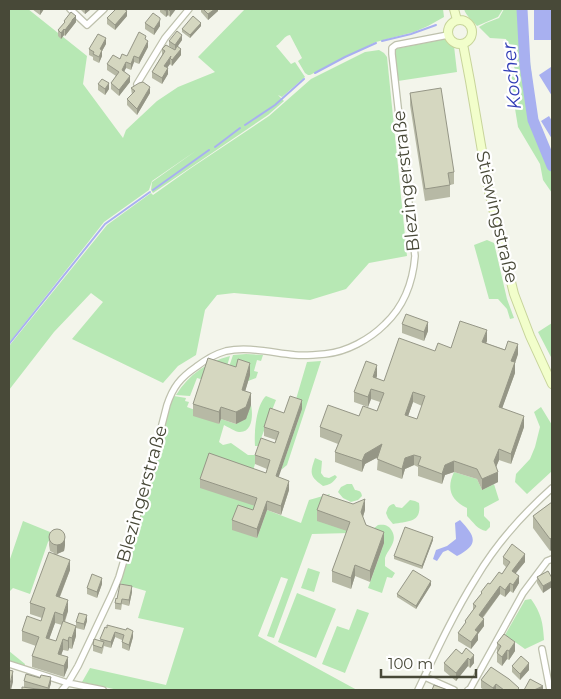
<svg xmlns="http://www.w3.org/2000/svg" width="561" height="699" font-family="Montserrat,sans-serif">
<style>
.green{fill:#b7e8b4}
.water{fill:#a8b0f0}
.lines{fill:none;stroke-linecap:round;stroke-linejoin:round}
.stream{stroke:#a8b0f0;stroke-width:2}
.river{stroke:#a8b0f0;stroke-width:11}
.street-casing{stroke:#bec1ad;stroke-width:8}
.secondary-casing{stroke:#c7d49a;stroke-width:10}
.street{stroke:#fff;stroke-width:5.5}
.secondary{stroke:#f2fecb;stroke-width:8}
.wall{fill:#b7b9a5;fill-rule:evenodd}
.shaded-wall{fill:#959686}
.building{fill:#d5d7c0;stroke:#959686;fill-rule:evenodd}
.labels{text-anchor:middle;stroke-width:4.5;stroke-linejoin:round;paint-order:stroke}
.street-label{font-size:18px;fill:#484938;stroke:#fff}
.water-label{font-size:19px;font-style:italic;fill:#313db6;stroke:#fff}
</style>
<rect width="100%" height="100%" fill="#f3f5eb"/>
<path class="green" d="M9 9H28L87 56 83 84 123 138 126 130 157 101 178 87 215 72 198 57 245 9H443L444 17 428 26 414 32 376 42 310 75H308L305 73 298 61 302 58 290 35C284 36 282 42 276 46L291 64 295 62 305 77 282 97 278 95 284 101 268 115 153 193 151 190 152 182 197 150 152 181 149 190 104 222 9 343Z
M464 9H503L498 17 477 26C472 20 466 16 464 9Z
M504 9H527V36L537 121 552 158V193L543 180 540 164 518 127 510 78 515 70 506 39 490 38 479 27 486 23 499 18Z
M445 39 454 46 457 72 398 81 395 49Z
M379 50 384 53 387 57 407 256 369 263 346 289 310 300 234 293 217 295 205 310 196 355 178 366 163 383 72 339 103 302 91 293 54 332 9 390V346L107 225 151 193 153 195 191 168 269 116 311 79 365 52Z
M487 240 494 243 507 299 514 318 510 319 507 309 498 299H489L474 245Z
M552 323V359L538 332Z
M246 354 263 355 261 361 257 360 254 371 258 372 256 378 248 381 228 370 233 355Z
M230 356 227 366 204 380 197 378 190 396 176 395C189 374 207 362 230 356Z
M321 361 287 465 281 470 302 409 294 406 307 362Z
M174 396 186 398 185 401 189 402 187 407 195 410 219 424 221 419 236 424 251 405C253 414 253 433 239 432 236 432 228 427 224 425L219 442 223 445 231 443 248 455H256L255 464 251 477 257 507V538L267 510 301 523 309 500 330 494 323 505 350 533 312 534 274 638 267 636 288 579 281 577 258 636 357 690H118L82 682 90 668 166 685 184 628 138 618 146 591 119 583 150 484 168 406Z
M266 396 276 400 258 446H255C254 433 256 405 266 396Z
M541 407 552 425V471L527 494 515 482 516 474 530 459 535 447 540 427 534 412Z
M315 458 322 461 321 473 324 477 329 478 335 475 337 477C333 483 329 485 323 486 309 476 310 473 315 458Z
M454 472 477 479 482 490 494 484 499 500 484 508V516L490 522V527L486 531C478 530 473 522 467 516V508C451 500 446 489 454 472Z
M347 484H352L355 490C360 491 361 491 362 496L358 500 351 502 343 498 338 492 341 487Z
M410 500 415 501 419 503C422 523 408 521 393 524L388 518 386 513C388 508 388 505 394 504L396 507 402 508Z
M23 521 55 534 48 542 30 594 13 588 9 592V562Z
M378 525C384 524 389 525 392 531 398 542 388 549 385 558 385 561 385 563 385 566L395 573 392 578 387 577 382 593 368 588 384 543 373 529Z
M308 568 320 572 314 592 301 588Z
M297 593 336 609 316 658 278 642Z
M531 599C541 613 543 622 544 640L525 649 505 635 525 600Z
M357 609 369 613 345 673 322 664 337 626 349 630Z
M9 651 25 664 24 669 9 667Z"/>
<path class="water" d="M534 9H552V40H534Z
M551 67 552 69V96L539 75Z
M549 116 552 121V139L541 121Z
M460 520C475 536 480 544 457 556L448 550 443 552 437 561 433 559 436 550 447 546 456 539 455 523Z"/>
<g class="lines">
<path class="stream" d="M382 41 411 34 436 25
M315 73 345 57 376 43
M245 125 275 105 304 79
M215 147 240 128
M153 190 209 150
M9 344 105 224 150 192"/>
<path class="river" d="M522 9 525 65 533 120 552 166"/>
<defs>
<path id="street" d="M70 9 87 25 104 9
M137 84 165 38 189 9
M542 649 550 690
M9 664 68 683 103 690
M425 677 454 690
M62 690 68 683 78 666 112 594 119 577 148 479 167 405C173 387 180 378 196 367 205 360 215 354 226 351 248 346 273 353 295 355 305 356 315 355 325 354 347 352 370 339 385 324 404 306 413 281 415 256L392 54V48L396 45 448 35
M418 690C436 652 454 613 476 578 496 544 523 514 552 488
M468 690 470 689 523 593 547 561 552 559"/>
<path id="secondary" d="M454 9 457 20
M448 32a12 12 0 1 1 24 0a12 12 0 1 1-24 0Z
M463 44 470 81 489 192 514 294 530 336 552 384"/>
</defs>
<use href="#street" class="street-casing"/>
<use href="#secondary" class="secondary-casing"/>
<use href="#street" class="street"/>
<use href="#secondary" class="secondary"/>
</g>
<path class="wall" d="M32 9H44L40 15Z
M80 9H91L85 14Z
M160 9H176L170 17 168 15 166 17 160 12Z
M201 9H218V11L208 20 201 12Z
M126 10 127 16 115 30 107 24V18Z
M64 21 76 22 65 36 64 35 61 39 58 36V30L64 23Z
M145 23 160 26 154 35 145 29Z
M201 26 190 38 182 32V29Z
M146 40 148 47 139 64 134 62 131 70 126 68 124 71 130 82 119 96 111 89V83L116 76 107 70V64L127 56Z
M182 40 178 46 181 55 172 66 170 64 167 68 168 74 162 84 152 78V72L162 55V49L172 48 169 46V41Z
M106 44 102 51V56L99 63 93 60V57L89 55V49Z
M98 84 109 89 105 95 98 90Z
M131 88 150 93 137 115 127 105V99L132 95Z
M410 93 454 172V184L450 185V197L425 201 410 105Z
M402 324 428 331 424 341 402 333Z
M487 341 486 343 518 354 515 363V373L502 408 524 427 511 464 499 460 496 467 498 482 482 490 477 479 454 472 445 475 442 484 418 476V467L414 465 405 469 402 479 377 470 378 457 365 464 362 472 335 462V452L338 444 320 437V427L377 411 380 402 371 399 368 407 354 402V392L377 376 376 378 384 381 435 351ZM413 402 422 406 417 419 408 416Z
M250 375 245 391 251 405 246 419 236 424 221 419 219 424 193 416V404Z
M302 409 278 477 289 490 281 515 267 510 257 538 232 530V520L253 510 255 506 200 488V479L266 473 267 469 255 464V455L275 443 276 440 264 436V427L284 413Z
M552 502V549L550 551 533 528V516Z
M317 510H365L363 517 366 525 384 543 370 582 355 576 351 589 332 582V571L347 531 317 521Z
M49 536 65 545 64 551 57 554 70 570 60 597 68 611 65 622 76 626V622L87 621 84 630 76 628V636L72 649 69 648 68 651 63 650 61 655 68 667 64 677 32 667V656L36 646 22 641V631L41 621 42 618 30 614V603L54 553 50 551 49 545ZM55 623 62 625 56 641 49 639Z
M433 540 422 569 394 559V556Z
M503 557 525 562 515 573 519 583 513 593 510 591 505 597 500 594 483 618 484 626 478 634V640L471 649 458 641V633L465 624V621L473 610V604L481 594V592L502 574 506 567 503 564Z
M548 571 543 593 537 583V577Z
M102 584 97 598 87 594V588Z
M431 585 416 609 397 597V594Z
M132 592 129 606 122 604 121 610 115 609V603L117 599Z
M105 627 133 637 129 651 122 648V640L115 637 111 648 104 646 102 654 93 651V645L100 641Z
M497 643 515 651 509 660 507 659 502 666 497 662Z
M466 648 474 663 470 668 468 666 456 681 444 671V663L462 654Z
M512 666 529 670 520 680 512 672Z
M491 667 519 690H484L481 688V680Z
M24 681 51 683 49 690H22L24 687Z"/>
<path class="shaded-wall" d="M40 9H44L40 15Z
M85 9H91L85 14Z
M168 9V15L166 17V11Z
M171 9H176L170 17V11Z
M215 9H218V11L208 20V14Z
M127 11V16L115 30V25Z
M76 16V22L65 36V30L72 20Z
M160 20V26L154 35V29Z
M201 23V26L190 38V35Z
M64 29V35L61 39V33Z
M182 35V40L175 50V45Z
M106 38V44L102 51V56L99 63 100 49Z
M148 41V47L139 64V58Z
M181 49V55L172 66V60Z
M134 56V62L131 70V64Z
M170 58V64L164 72V66Z
M126 62V68L122 76V70Z
M168 68V74L162 84V78Z
M130 76V82L119 96V90Z
M109 83V89L105 95V89Z
M150 87V93L137 115V109Z
M428 322V331L424 341V332Z
M487 330V341L482 353V342Z
M518 344V354L515 363V373L499 417V407L511 361Z
M250 363V375L242 402V390Z
M377 365V376L373 388V377Z
M371 389V399L368 407V397Z
M413 392V402L405 425V415Z
M251 393V405L246 419 236 424V412Z
M302 400V409L276 485V476Z
M221 407V419L219 424V412Z
M524 416V427L511 464V454Z
M382 444V455L365 464 362 472V461L365 454Z
M499 449V460L494 472V461Z
M414 455V465L405 469 402 479V469L405 458Z
M454 461V472L445 475 442 484V474L445 465Z
M498 472V482L482 490V479Z
M289 481V490L281 515V506Z
M365 499V510L361 523V512Z
M267 501V510L257 538V529Z
M10 515V527L9 531V519Z
M384 532V543L370 582V571Z
M65 536V545L64 551 57 554V545Z
M433 537V540L422 569V566Z
M552 537V549L550 551V539Z
M525 554V562L512 578V571Z
M70 560V570L56 606V596Z
M355 565V576L351 589V578Z
M519 576V583L513 593V585Z
M102 578V584L97 598V592Z
M431 581V585L416 609V606Z
M552 581V587L543 593V586Z
M510 583V591L505 597V590Z
M132 586V592L129 606V600Z
M500 586V594L479 622V615Z
M68 600V611L63 625V615Z
M55 612V623L46 648V638Z
M87 615V621L84 630V624Z
M484 619V626L478 634V640L471 649V642L475 630Z
M76 626V636L72 649V638Z
M133 631V637L129 651V645Z
M115 632V637L111 648V642Z
M69 637V648L68 651V641Z
M63 639V650L58 664V654Z
M515 642V651L509 660V651Z
M507 650V659L502 666V657Z
M474 655V663L470 668V660Z
M68 657V667L64 677V666Z
M468 658V666L456 681V673Z
M529 663V670L520 680V674Z
M13 671V682L11 690H9Z
M51 677V683L49 690H48Z
M496 684V690H493V688Z
M543 686V690H534Z"/>
<path class="building" d="M116 9H124L127 11 115 25 107 18Z
M163 9H171L170 11 168 9 166 11Z
M203 9H215L208 14Z
M71 12 76 16 72 20V21L65 30 64 29 61 33 58 30 65 22 64 21Z
M153 13 160 18V20L154 29 145 23Z
M193 16 201 23 190 35 182 29Z
M177 31 182 35 175 45 169 41Z
M139 32 146 36 145 39 148 41 139 58 134 56 131 64 126 62 122 70 130 76 119 90 111 83 119 72 107 64 113 55 120 59 122 54 127 56Z
M98 34 106 38 100 49 102 50 99 57 93 54 94 52 89 49Z
M166 45 175 50 177 46 181 49 172 60 170 58 171 56 164 66 168 68 162 78 152 72 165 51 162 49Z
M102 79 109 83 105 89 98 84Z
M143 82 150 87 137 109 127 99 135 91 131 88 139 83Z
M441 88 454 172 448 173 450 185 425 189 410 93Z
M406 314 428 322 424 332 402 324Z
M460 321 487 330 482 342 505 350 508 341 518 344 511 361 515 362 499 407 524 416 511 454 499 449 494 461 498 472 482 479 477 469 454 461 445 465 442 474 418 465 421 457 414 455 405 458 402 469 377 459 382 444 365 454 362 461 335 452 342 435 320 427 328 405 359 416 363 406 377 411 384 393 371 389 368 397 354 392 366 361 377 365 373 377 384 381 399 338 435 351 438 343 451 348ZM413 392 425 396 417 419 405 415Z
M208 358 236 367 238 359 250 363 242 390 251 393 246 407 236 412 221 407 219 412 193 404Z
M290 396 302 400 276 476 289 481 281 506 267 501 257 529 232 520 238 505 253 510 257 498 200 479 209 453 266 473 270 460 255 455 261 438 275 443 279 432 264 427 270 408 284 413Z
M323 494 353 504 365 499 361 512 366 525 384 532 370 571 355 565 351 578 332 571 350 522 317 510Z
M552 502V537L550 539 533 516Z
M405 527 433 537 422 566 394 556Z
M49 537a8 8 0 1 1 16 0a8 8 0 1 1-16 0Z
M512 544 525 554 512 571 519 576 513 585 510 583 505 590 500 586 479 615 484 619 475 630 478 632 471 642 458 633 466 622 465 621 476 606 473 604 482 593 481 592 488 583 490 584 499 572 502 574 510 562 503 557Z
M49 552 70 560 56 596 68 600 63 615 55 612 46 638 56 641 63 621 76 626 72 638 69 637 68 641 63 639 58 654 68 657 64 666 32 656 39 637 22 631 27 616 41 621 45 608 30 603Z
M413 570 431 581 416 606 397 594Z
M548 571 552 578V581L543 586 537 577Z
M92 574 102 578 97 592 87 588Z
M120 584 132 586 129 600 122 599 121 604 115 603 116 598 117 599Z
M79 613 87 615 84 624 76 622Z
M107 625 126 630 127 628 133 631 129 645 122 642 124 635 115 632 111 642 100 639 105 627 107 628Z
M504 634 515 642 509 651 507 650 502 657 497 653 501 646 497 643Z
M94 639 104 642 102 648 93 645Z
M466 648 474 655 470 660 468 658 456 673 444 663 456 649 462 654Z
M521 656 529 663 520 674 512 666Z
M491 667 509 679 519 688 517 690H504L496 684 493 688 481 680Z
M9 670 13 671 9 688Z
M26 674 40 678 41 675 51 677 48 688 24 681Z
M530 679 543 686 534 690H524Z
M434 685 448 690H432Z
M22 687 45 690H22Z"/>
<g class="labels">
<g class="street-label">
<text transform="translate(406 181) rotate(-96)" y="6">Blezingerstraße</text>
<text transform="translate(497 217) rotate(77)" y="6">Stiewingstraße</text>
<text transform="translate(142 494) rotate(-74)" y="6">Blezingerstraße</text>
</g>
<g class="water-label">
<text transform="translate(511 76) rotate(-95)" y="7">Kocher</text>
</g>
</g>
<rect width="561" height="699" fill="none" stroke="#484938" stroke-width="20"/>
<path d="M381 669v8h95v-8" fill="none" stroke="#484938" stroke-width="2.5"/>
<text x="388" y="669" font-size="15" fill="#484938" stroke="#ffffff" stroke-width="4" paint-order="stroke">100 m</text>
</svg>
